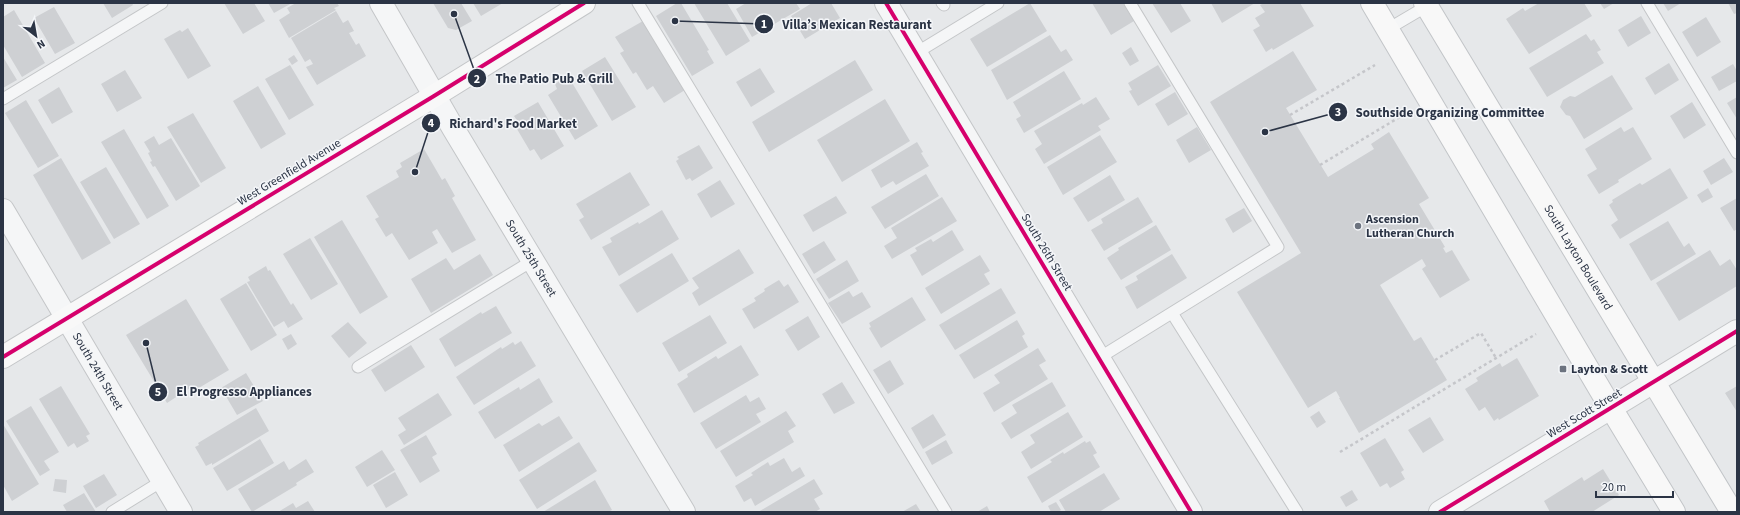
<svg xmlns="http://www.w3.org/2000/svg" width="1740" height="515" viewBox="0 0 1740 515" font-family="'Source Sans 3',sans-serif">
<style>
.building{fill:#ced0d3}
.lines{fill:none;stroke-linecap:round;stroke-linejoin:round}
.lane-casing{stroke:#c4c6c8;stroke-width:13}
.street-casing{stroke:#c4c6c8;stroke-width:24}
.secondary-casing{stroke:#c4c6c8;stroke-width:24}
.primary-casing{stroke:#c2c5c8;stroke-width:24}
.path{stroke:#c5c6ca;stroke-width:2.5;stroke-dasharray:3 3;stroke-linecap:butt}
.lane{stroke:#f5f6f7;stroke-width:11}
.street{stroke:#f5f6f7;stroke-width:22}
.secondary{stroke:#f8f8f8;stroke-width:22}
.primary{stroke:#f8f8f8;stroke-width:22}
.cycleway-casing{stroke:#f4f6f9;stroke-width:6}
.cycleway{stroke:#d6006c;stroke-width:4}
.poi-dot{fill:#6c737f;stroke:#f4f6f9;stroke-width:1.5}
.labels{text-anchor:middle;stroke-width:3;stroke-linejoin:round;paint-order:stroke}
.street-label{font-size:12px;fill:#2b3445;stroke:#f4f6f9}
.poi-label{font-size:12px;font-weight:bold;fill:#2b3445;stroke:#f4f6f9;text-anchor:start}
.leader{fill:none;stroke:#2b3445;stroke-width:1.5}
.callout-dot{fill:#2b3445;stroke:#f4f6f9;stroke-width:1.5}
.mark-label{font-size:12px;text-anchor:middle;font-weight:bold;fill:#fff}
.callout-label{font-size:13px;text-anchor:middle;font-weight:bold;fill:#2b3445;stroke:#f4f6f9;stroke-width:3;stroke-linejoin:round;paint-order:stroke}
</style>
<rect width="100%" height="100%" fill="#e6e8ea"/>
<path class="building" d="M103,3H132L133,5L112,18Z
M224,3H254L265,21L243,34Z
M268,3H292L274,13Z
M296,3H337L339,6L334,8L336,10L289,38L279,20L290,13L287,8Z
M433,3H461L472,21L456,30L448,28Z
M473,3H503L481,16Z
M677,3H681L709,50L707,51L714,63L692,76L656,16Z
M694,3H727L750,41L726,56Z
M746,3H796L800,9L752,37L736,9Z
M812,3H831L840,18L805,39L791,16Z
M1030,3L1047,31L987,67L970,39Z
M1092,3H1123L1134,21L1111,35Z
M1152,3H1180L1191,21L1171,33Z
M1211,3H1255L1222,23Z
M1264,3H1300L1314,26L1273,50L1272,48L1266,52L1253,30L1260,26L1255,18L1265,12L1260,5Z
M1539,3H1584L1592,16L1529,54L1506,19L1523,8L1525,11Z
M1600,3H1614L1604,9Z
M1663,3H1681L1668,11Z
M1728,3H1737V13L1734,14Z
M54,7L75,43L55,54L34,18Z
M14,10L45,63L22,77L3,45V17Z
M336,11L343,23L348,20L354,31L349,33L356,45L359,43L366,56L317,85L306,67L313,64L310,59L305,62L291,38Z
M1641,16L1651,33L1628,47L1618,30Z
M1706,17L1721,42L1697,57L1682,32Z
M643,21L685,90L664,103L653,86L647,90L636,72L633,74L620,53L624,51L615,37Z
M188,28L211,66L188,79L164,39L180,30L182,32Z
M1586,34L1591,41L1594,39L1601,50L1597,52L1604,63L1547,97L1529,68Z
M1050,35L1061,52L1066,49L1073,60L1007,100L991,70Z
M1131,47L1139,61L1130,66L1122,53Z
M1293,51L1317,90L1286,108L1328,177L1374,149L1371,144L1389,132L1429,198L1419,204L1445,247L1443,248L1446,253L1452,250L1470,280L1440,298L1422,269L1426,266L1422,259L1380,285L1414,341L1421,337L1447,380L1359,433L1339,398H1340L1336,391L1308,408L1237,292L1301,253L1210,102Z
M294,55L298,61L292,65L288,59Z
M3,57L17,80L3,88Z
M605,57L636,107L612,121L582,71Z
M855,60L873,90L769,152L752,122Z
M1669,63L1679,80L1655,95L1645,78Z
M1733,64L1737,71V81L1719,91L1711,77Z
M290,65L314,105L289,120L265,79Z
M1158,65L1171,86L1138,106L1129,91L1132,90L1128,83Z
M760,68L775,92L751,107L736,82Z
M125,70L142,98L117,112L101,84Z
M1064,71L1081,99L1024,133L1016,119L1021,116L1013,102Z
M1612,75L1633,109L1584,139L1570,116L1566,115L1560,107L1563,100L1570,96L1575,97Z
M568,76L598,126L575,140L548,95L557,89L555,84Z
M258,86L286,134L261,149L233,101Z
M59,87L73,112L52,124L38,100Z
M1175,92L1188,114L1168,126L1155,104Z
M1096,97L1110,119L1098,126L1101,130L1044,164L1035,149L1042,144L1034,131L1082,103L1083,105Z
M1737,97V119L1727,103Z
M885,99L910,141L842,182L817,140Z
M26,100L59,156L38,168L5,113Z
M538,102L564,146L541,160L534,149L530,151L514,124L518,122L514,116Z
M1692,102L1706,125L1684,139L1670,116Z
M193,113L226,168L201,183L167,127Z
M1197,127L1211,150L1189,163L1176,140Z
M1621,127L1624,132L1633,127L1652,159L1618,180L1619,182L1599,194L1587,175L1597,169L1585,149Z
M124,129L169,206L147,219L101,142Z
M1100,135L1117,162L1063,195L1047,167Z
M154,136L159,145L171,138L200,186L176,201L155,166L153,167L150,162L152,161L148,153L150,152L144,142Z
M917,142L923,152L921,153L929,166L896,185L893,181L881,188L871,170Z
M699,145L713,168L692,181L690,178L686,180L676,161L679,159L677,157Z
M424,149L442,180L445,178L455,196L452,198L476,240L452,253L437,229L432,232L438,243L409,260L392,233L386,237L375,219L379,217L366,196L399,177L396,171L402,167L400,163Z
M61,158L111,243L82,260L33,175Z
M1724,158L1733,172L1711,185L1703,171Z
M106,167L140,224L114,239L80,182Z
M1670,168L1688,198L1620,239L1611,225L1618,220L1609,205L1613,202L1612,200L1640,183L1642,185Z
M630,172L650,205L591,240L579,220L584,217L576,204Z
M926,174L939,196L885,229L871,207Z
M1110,175L1125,200L1088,222L1073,198Z
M720,180L735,204L711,218L697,194Z
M1708,188L1713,197L1702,203L1697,195Z
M836,196L847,213L813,232L803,215Z
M942,197L957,221L892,259L884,246L897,238L891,228Z
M1138,197L1153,222L1104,251L1091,230L1103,223L1101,219Z
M1737,198V229L1734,231L1720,208Z
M1244,208L1252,221L1233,233L1225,219Z
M662,210L679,239L619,276L602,247L612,242L610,238L638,222L639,224Z
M342,220L388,297L360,314L314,237Z
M1668,221L1684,247L1689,243L1696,254L1651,281L1629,244Z
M1156,225L1171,250L1121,280L1107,258L1119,250L1118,248Z
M952,230L964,250L922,276L910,255L917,251L915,248L931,239L933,242Z
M310,238L338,284L311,300L283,254Z
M824,241L836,260L814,274L802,254Z
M739,249L754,273L699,306L692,293L699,288L692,278Z
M1710,250L1720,266L1730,259L1737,270V286L1679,321L1656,283Z
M672,253L689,281L637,313L619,285Z
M480,254L493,275L431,313L411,279L446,258L454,270Z
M1172,254L1187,278L1137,309L1125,287L1138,280L1136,276Z
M980,255L990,271L984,274L990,284L941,314L925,288Z
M847,260L859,281L829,299L816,279Z
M266,266L268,271L270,270L291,305L293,303L303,319L288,328L284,321L274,327L247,282L250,281L248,277Z
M779,280L784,287L788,284L799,302L754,329L742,309L756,301L754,298L765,291L764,289Z
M246,283L277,335L251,351L220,299Z
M1001,288L1016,313L955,350L939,325Z
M849,291L853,297L862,292L871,307L842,324L828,303Z
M912,297L926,320L881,348L869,328L871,327L869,323Z
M186,299L229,370L192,392L190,388L167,403L126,335Z
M496,306L512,333L455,367L439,339L481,312L482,314Z
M710,315L727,343L679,372L662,343Z
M808,316L820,337L798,351L785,330Z
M1017,320L1025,334L1022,336L1028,347L974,379L959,355Z
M348,322L367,343L349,358L331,336Z
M291,334L297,344L288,350L282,339Z
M521,341L536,366L474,405L456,377L501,347L502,349L513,342L515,345Z
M411,345L425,367L385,392L371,370Z
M741,345L759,375L694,413L677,384L688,377L687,374L716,356L718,359Z
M1038,348L1046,361L1039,365L1048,379L994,412L983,393L1000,383L994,375Z
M1517,358L1539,396L1499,420L1498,418L1494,421L1485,407L1479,411L1465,389L1478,381L1476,378L1500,363L1502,367Z
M890,360L904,384L888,394L873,370Z
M246,373L263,401L237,415L221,388Z
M539,378L553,402L495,439L478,412L519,387L520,390Z
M842,382L855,403L834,414L822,394Z
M1052,382L1066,406L1011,439L1001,423L1017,413L1012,405Z
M61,386L90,434L86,436L89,441L77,448L74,443L68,447L39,399Z
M1737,386V412L1725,393Z
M438,393L452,415L404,445L398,435L406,430L398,418Z
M746,395L750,402L759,397L766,409L756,414L761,422L716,449L700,423Z
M31,406L59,452L44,461L50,470L40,476L6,421Z
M256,408L269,431L212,465V463L206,466L195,447L199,445L198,443Z
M786,411L796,426L788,431L794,442L736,477L720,451Z
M1319,411L1326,422L1317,428L1310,417Z
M1068,412L1083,437L1031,469L1021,452L1035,443L1030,435Z
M933,414L946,435L923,449L911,428Z
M559,416L573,438L519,472L503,445L539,423L542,426Z
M1430,417L1444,440L1423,453L1408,430Z
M3,424L39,484L12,501L3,485Z
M426,435L437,454L432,457L440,471L420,483L400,450Z
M1385,438L1404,470L1401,472L1405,479L1390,488L1387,483L1380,487L1360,453Z
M260,439L274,463L227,491L213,468Z
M946,440L953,453L932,465L925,452Z
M1085,441L1086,443L1090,441L1097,453L1093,455L1100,467L1042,503L1027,477L1052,462L1050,460L1063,452L1064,454Z
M579,442L597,471L537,509L519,480Z
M382,450L395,470L367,487L355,467Z
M784,458L792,472L800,467L805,476L755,506L751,498L744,502L735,486L753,475L751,473L768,462L770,466Z
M306,459L314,472L296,483L297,485L252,512L238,489L284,461L289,470Z
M1603,469L1619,495L1592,512H1550L1544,501L1582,477L1584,481Z
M395,472L408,495L386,508L373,485Z
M1104,473L1120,499L1099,512H1066L1059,500Z
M104,474L117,495L96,508L83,486Z
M55,479L67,480L66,493L53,491Z
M814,479L823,494L814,499L820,509L815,512H758Z
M595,480L612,510L608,512H543Z
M1352,490L1358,500L1346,507L1340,497Z
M84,493L96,512H67L63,505Z
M308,501L315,512H278L293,503L296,508Z
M1056,502L1061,510L1058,512H1051L1048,506Z
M916,504L921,512H902Z
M987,506L990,512H977Z"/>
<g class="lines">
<defs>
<path id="lane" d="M638,3L946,512
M942,3L944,5
M1647,3L1737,153
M1388,29L1427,6
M916,53L998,3
M3,99L162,3
M1172,313L1297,512
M1099,358L1278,247L1130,3
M358,367L532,261
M112,512L162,481"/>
<g id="street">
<path id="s1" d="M381,3L453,128L684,512"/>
<path d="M886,3L1191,512"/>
<path id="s2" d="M3,210L181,512"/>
<path d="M1440,512L1737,331"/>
</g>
<path id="secondary" d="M3,357L434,96L584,3"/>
<g id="primary">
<path d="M1372,3L1611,408L1674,512"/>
<path id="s3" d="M1425,3L1732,512"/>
</g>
</defs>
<use href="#lane" class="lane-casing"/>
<use href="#street" class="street-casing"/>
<use href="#secondary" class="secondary-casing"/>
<use href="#primary" class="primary-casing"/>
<path class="path" d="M1290,115L1375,65
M1320,165L1403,115
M1435,360L1481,333L1496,358
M1340,452L1536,334"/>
<use href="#lane" class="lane"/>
<use href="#street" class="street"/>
<use href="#secondary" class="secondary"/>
<use href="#primary" class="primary"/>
<defs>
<path id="cycleway" d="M886,3L1191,512
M3,357L434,96L584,3
M1440,512L1737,331"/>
</defs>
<use href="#cycleway" class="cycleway-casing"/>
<use href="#cycleway" class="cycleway"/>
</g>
<g class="poi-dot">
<circle cx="1358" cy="226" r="4"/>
<rect x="1559" y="365" width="8" height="8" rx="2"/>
</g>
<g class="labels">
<g class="street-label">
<text transform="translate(289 172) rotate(-31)" y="4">West Greenfield Avenue</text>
<text transform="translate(1047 252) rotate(59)" y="4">South 26th Street</text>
<text dy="4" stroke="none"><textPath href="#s3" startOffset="297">South Layton Boulevard</textPath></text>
<text dy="4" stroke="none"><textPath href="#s1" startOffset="296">South 25th Street</textPath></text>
<text dy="4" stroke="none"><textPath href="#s2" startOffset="187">South 24th Street</textPath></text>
<text transform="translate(1584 413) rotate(-31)" y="4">West Scott Street</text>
</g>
<g class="poi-label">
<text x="1366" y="223">Ascension<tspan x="1366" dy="14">Lutheran Church</tspan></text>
<text x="1571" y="373">Layton &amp; Scott</text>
</g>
</g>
<path class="leader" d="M675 21L764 24M454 14L477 78M1265 132L1338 112M415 172L431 123M146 343L158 392"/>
<g class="callout-dot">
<circle cx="675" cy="21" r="4"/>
<circle cx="454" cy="14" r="4"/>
<circle cx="1265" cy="132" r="4"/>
<circle cx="415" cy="172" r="4"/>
<circle cx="146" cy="343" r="4"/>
<circle cx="764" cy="24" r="10"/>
<circle cx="477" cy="78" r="10"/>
<circle cx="1338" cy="112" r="10"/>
<circle cx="431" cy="123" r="10"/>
<circle cx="158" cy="392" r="10"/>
</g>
<g class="mark-label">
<text x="764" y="28">1</text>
<text x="477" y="83">2</text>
<text x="1338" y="116">3</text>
<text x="431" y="127">4</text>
<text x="158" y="396">5</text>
</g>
<g class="callout-label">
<text x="857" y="29">Villa’s Mexican Restaurant</text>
<text x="554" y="83">The Patio Pub &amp; Grill</text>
<text x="1450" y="117">Southside Organizing Committee</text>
<text x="513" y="128">Richard's Food Market</text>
<text x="244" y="396">El Progresso Appliances</text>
</g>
<rect width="1740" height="515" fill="none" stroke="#2b3445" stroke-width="8"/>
<g transform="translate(36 36) rotate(149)" stroke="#f4f6f9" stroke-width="3" paint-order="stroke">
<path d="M0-3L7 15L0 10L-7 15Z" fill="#2b3445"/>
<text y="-6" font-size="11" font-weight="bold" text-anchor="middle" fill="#2b3445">N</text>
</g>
<path d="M1596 491v6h77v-6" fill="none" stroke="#2b3445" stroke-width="2"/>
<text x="1602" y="491" font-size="12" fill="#2b3445" stroke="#f4f6f9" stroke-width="3" paint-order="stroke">20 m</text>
</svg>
